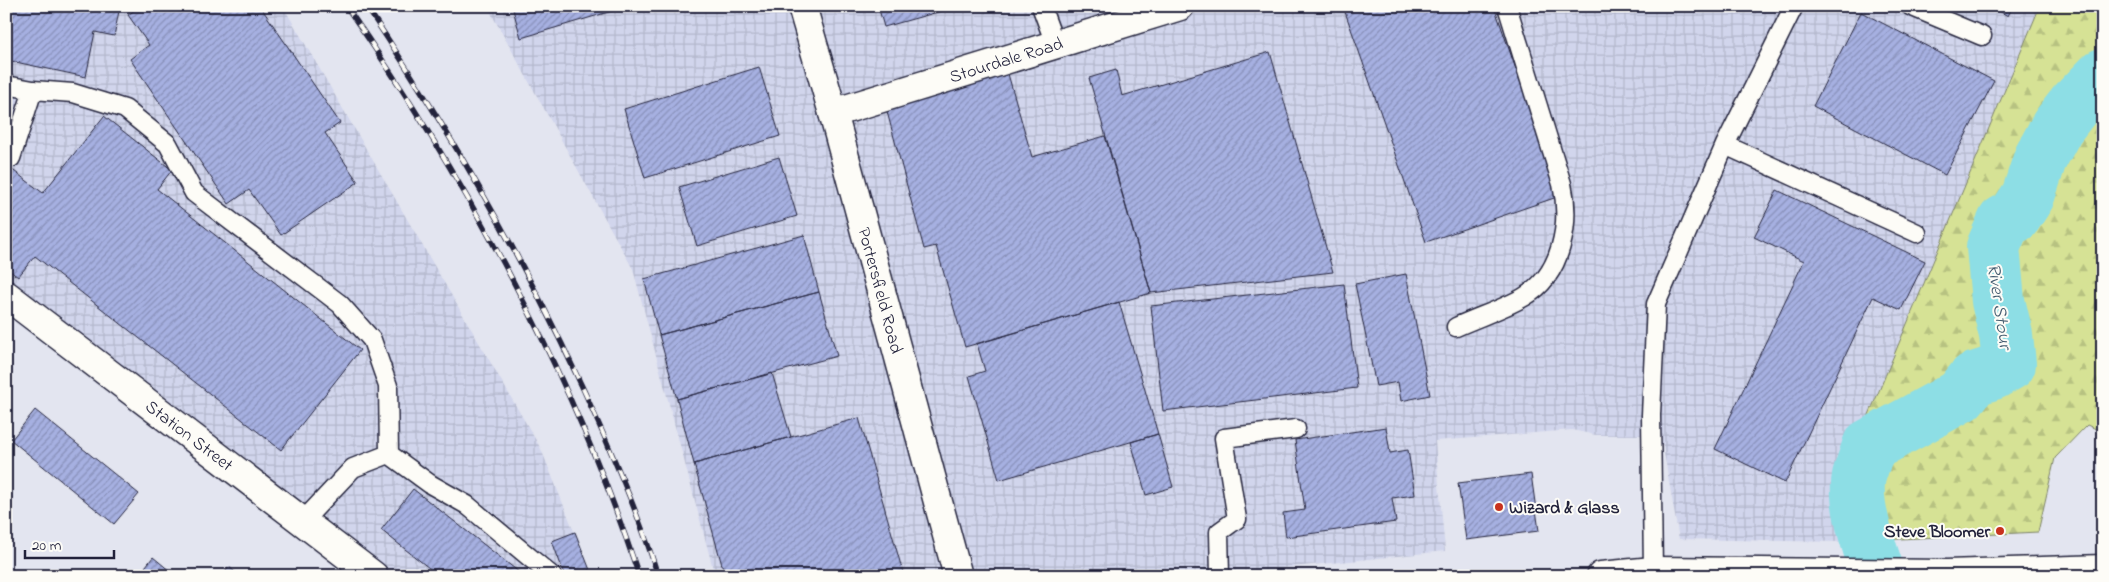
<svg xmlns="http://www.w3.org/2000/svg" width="2109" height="582" viewBox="0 0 2109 582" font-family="'Indie Flower',sans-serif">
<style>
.industrial{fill:url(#industrial-grid)}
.forest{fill:url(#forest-firs);stroke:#7c8268}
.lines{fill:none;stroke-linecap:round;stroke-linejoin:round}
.river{stroke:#8ddee5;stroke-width:54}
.building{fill:url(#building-hatch);stroke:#22223b}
.lane-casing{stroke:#22223b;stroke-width:21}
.street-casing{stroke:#22223b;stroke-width:31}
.secondary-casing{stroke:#22223b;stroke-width:31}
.lane{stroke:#fdfcf7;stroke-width:18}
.street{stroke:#fdfcf7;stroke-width:28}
.secondary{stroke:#fdfcf7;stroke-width:28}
.rail-casing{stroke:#22223b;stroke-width:5.5}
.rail{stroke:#fdfcf7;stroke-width:4;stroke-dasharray:11;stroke-linecap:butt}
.poi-dot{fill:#c8321e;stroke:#fdfcf7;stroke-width:2}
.labels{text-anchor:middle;stroke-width:4;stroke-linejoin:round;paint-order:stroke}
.street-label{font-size:18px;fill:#22223b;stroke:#fdfcf7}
.poi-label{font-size:18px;font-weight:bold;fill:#22223b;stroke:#fdfcf7;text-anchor:start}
.water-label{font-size:19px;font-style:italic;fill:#425a6e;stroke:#fdfcf7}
</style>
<defs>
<pattern id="industrial-grid" width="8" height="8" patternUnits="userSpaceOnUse" patternTransform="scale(1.25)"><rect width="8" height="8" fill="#d1d5ec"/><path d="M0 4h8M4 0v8" fill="none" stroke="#b3b7cb"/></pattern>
<pattern id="forest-firs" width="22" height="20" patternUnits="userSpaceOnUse" patternTransform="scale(1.25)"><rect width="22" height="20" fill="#d6e295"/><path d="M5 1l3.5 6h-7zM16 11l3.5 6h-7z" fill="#b7c281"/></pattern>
<pattern id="building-hatch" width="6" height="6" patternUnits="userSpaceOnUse" patternTransform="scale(1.25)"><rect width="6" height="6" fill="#a6b0e1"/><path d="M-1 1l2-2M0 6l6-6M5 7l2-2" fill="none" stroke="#878fb8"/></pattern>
</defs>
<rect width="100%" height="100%" fill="#e3e5f0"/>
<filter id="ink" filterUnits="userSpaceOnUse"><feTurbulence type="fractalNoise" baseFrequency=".02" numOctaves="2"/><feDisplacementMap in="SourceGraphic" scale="10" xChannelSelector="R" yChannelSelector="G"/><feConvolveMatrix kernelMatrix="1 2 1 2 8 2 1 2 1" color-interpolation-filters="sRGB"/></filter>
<g filter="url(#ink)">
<path class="industrial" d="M6,6H283L541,449L592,576H394L6,277Z
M487,6H2040L1843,477L1841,542L1679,539L1661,435H1596L1572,430L1435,441L1445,551L1208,576H715L633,269Z"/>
<path class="forest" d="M2040,6H2103V432L2087,425L2055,458L2038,532L1841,542L1843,477Z"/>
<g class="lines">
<path class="river" d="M1879,576C1870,549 1853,504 1859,476C1862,466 1866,456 1869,446L1960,396L1974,379L1993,373L2009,364L2006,335L1998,301L1993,247L2004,222L2015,216L2028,196L2040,159L2057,127L2075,104L2103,75"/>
</g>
<path class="building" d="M6,6H120L114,36L95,32L86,77L6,60Z
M140,6H260L340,123L325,133L358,182L281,235L249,190L229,204L130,59L149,45L128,15Z
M512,6H629L521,38Z
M878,6H956V7L884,27Z
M1351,6H1494L1560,196L1426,242L1344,9Z
M1990,6H2013L2008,16Z
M1861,12L1994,81L1945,175L1813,106Z
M1270,52L1333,272L1151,293L1089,78L1116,70L1122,96Z
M759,67L780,136L645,178L624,109Z
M1008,74L1032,157L1105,136L1151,293L965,347L936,246L924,249L886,108Z
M104,116L172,170L157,189L360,350L281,450L35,256L18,277L6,268V165L43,193Z
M779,157L797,216L697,246L679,187Z
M1777,190L1925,261L1901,310L1873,297L1785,483L1715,449L1804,261L1754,237Z
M804,235L819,292L659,335L644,279Z
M1406,274L1430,395L1401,401L1398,382L1376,386L1355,284Z
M1344,284L1357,388L1163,411L1151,306Z
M819,292L837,356L677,399L659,335Z
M1119,302L1158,434L999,480L969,376L985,371L977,344Z
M772,373L791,437L694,464L677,399Z
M35,410L139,494L114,524L11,440Z
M859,418L904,576H725L694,464Z
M1386,427L1390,453L1408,450L1415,495L1392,498L1396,522L1286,537L1283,513L1305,510L1295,440Z
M1158,434L1173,487L1146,495L1131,442Z
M1531,474L1539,531L1466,540L1458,483Z
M413,489L524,576H439L381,530Z
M575,532L590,570L585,576H565L552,541Z
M153,557L176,576H138Z
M229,567L240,576H222Z"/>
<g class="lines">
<defs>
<path id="lane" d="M1041,6L1055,44
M1910,6L1982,36
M6,85L33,90L73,93L125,109L168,144L194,193L340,304L372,340L388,386L389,454
M1725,145L1917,233
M11,158L33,90
M1456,327C1478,317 1503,309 1524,297C1562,275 1571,223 1562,184L1507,6
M303,521L353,468L389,454L430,484L467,505L552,576
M1653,571L1651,415L1656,304L1725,145L1794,6
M1220,576L1219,532L1237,519L1224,438L1296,429"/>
<g id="street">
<path id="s1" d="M802,6L833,113L958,576"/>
<path id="s2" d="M833,113L1180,6"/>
<path id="s3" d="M6,295L374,576"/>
</g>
<path id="secondary" d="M1601,576L1653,571L1947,574L2103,569"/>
</defs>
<use href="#lane" class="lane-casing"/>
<use href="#street" class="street-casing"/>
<use href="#secondary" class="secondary-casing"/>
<use href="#lane" class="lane"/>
<use href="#street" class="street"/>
<use href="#secondary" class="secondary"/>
<defs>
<path id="rail" d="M346,6C466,179 573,375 639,576
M366,6C458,143 540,287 605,438C624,483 644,529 658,576"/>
</defs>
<use href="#rail" class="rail-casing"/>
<use href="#rail" class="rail"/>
</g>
</g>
<g class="poi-dot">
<circle cx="1499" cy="507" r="5"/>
<circle cx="2000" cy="531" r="5"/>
</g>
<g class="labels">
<g class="street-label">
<text dy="6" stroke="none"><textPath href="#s2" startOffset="181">Stourdale Road</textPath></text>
<text dy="6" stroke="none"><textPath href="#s1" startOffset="295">Portersfield Road</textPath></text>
<text dy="6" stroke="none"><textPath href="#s3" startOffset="231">Station Street</textPath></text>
</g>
<g class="poi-label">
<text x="1509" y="513">Wizard &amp; Glass</text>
<text x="1990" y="537" text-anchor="end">Steve Bloomer</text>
</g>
<g class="water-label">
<text transform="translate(2001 306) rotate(82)" y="7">River Stour</text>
</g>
</g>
<rect width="2109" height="582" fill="none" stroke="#fdfcf7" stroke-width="25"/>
<rect x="12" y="12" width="2084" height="557" fill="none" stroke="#22223b" stroke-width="2" filter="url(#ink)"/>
<path d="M25 550v8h89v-8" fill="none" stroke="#22223b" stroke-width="2.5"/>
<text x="32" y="550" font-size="15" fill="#22223b" stroke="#fdfcf7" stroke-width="4" paint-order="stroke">20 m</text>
</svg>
